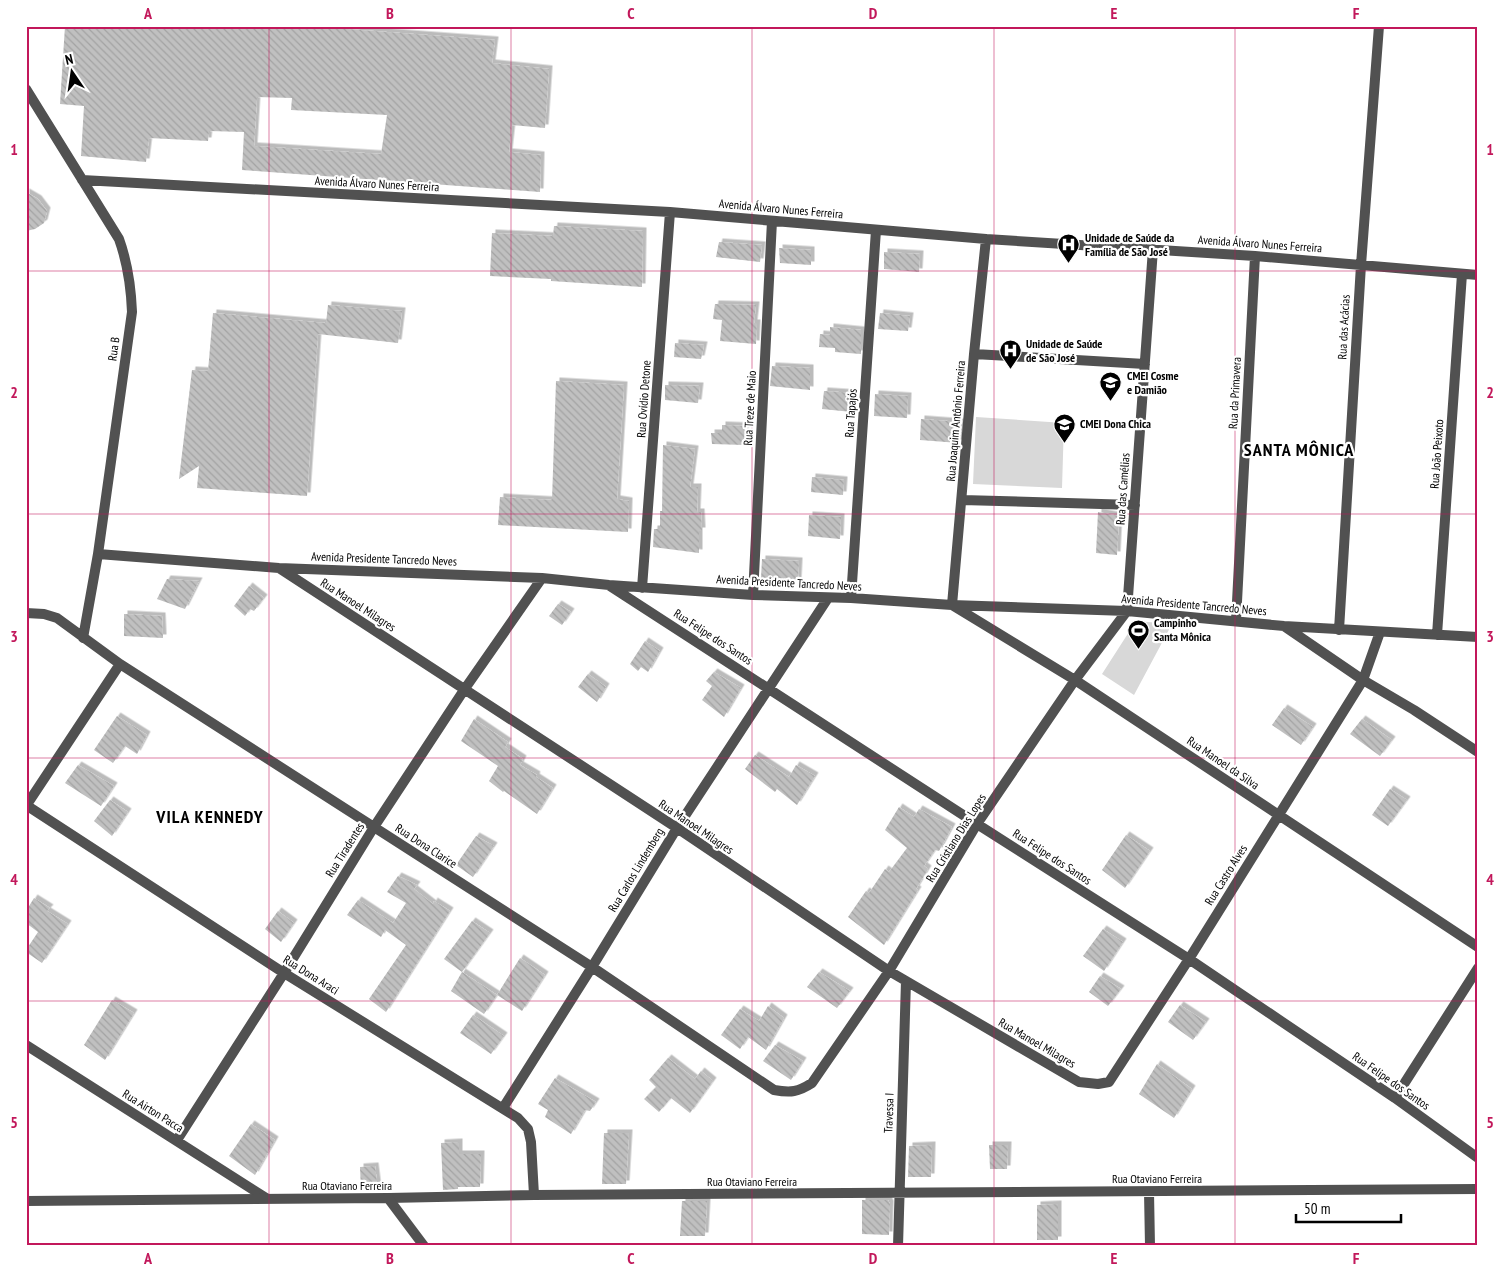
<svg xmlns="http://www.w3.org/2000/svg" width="1504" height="1272" viewBox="0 0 1504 1272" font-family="'PT Sans Narrow',sans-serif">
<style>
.pitch{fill:#d8d8d8}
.building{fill:url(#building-back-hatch);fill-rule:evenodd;filter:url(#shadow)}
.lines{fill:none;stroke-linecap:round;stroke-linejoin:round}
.minor{stroke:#515151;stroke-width:10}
.tertiary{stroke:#515151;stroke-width:10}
.grid{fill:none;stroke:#c2185b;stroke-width:1;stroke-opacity:0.55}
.labels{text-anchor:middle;stroke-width:4.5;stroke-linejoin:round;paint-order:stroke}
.street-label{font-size:12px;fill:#000;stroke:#fff}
.poi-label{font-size:12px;font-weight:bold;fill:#000;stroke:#fff;text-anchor:start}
.district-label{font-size:18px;font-weight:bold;letter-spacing:1px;fill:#000;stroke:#fff}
.neatline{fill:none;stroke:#c2185b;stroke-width:2}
.grid-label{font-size:16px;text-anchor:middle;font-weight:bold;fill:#c2185b}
</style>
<defs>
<pattern id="building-back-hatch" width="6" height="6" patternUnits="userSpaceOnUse" patternTransform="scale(1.25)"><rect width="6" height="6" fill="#c0c0c0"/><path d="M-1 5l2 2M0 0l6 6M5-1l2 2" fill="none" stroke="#a3a3a3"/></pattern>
<filter id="shadow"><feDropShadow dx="3.5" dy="-3.5" stdDeviation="0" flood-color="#0004"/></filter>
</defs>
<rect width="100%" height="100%" fill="#fff"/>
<path class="pitch" d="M976,417L1064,423L1062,488L973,484Z
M1136,621L1172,624L1134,695L1102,674Z"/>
<path class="building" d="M65,26H306L495,40L492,63L549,69L545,128L512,125L509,152L541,155L540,192L242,170L244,132L209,131L208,141L149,138L146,162L81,156L84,106L60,104ZM257,97L292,98L291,110L387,115L381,154L254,146Z
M26,192L38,199L47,211L44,223L35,229L26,231Z
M554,226L643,231L642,287L551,281V279L490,276L492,233L553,236Z
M719,242L762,245L760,262L716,257Z
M779,248L811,250V265L780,263Z
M884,252L920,254L919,272L884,269Z
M715,304L756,305L754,323H757L756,344L720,341L722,320L713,319Z
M328,305L402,311L398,343L318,334L307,496L197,488L199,466L179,479L192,370L208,371L213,313L326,323Z
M880,313L910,316L908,331L878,329Z
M830,327L861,330V354L835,352V348L819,347L820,334L830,335Z
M675,343L704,345L701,359L674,357Z
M772,366L810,368V390L770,386Z
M556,381L624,385L617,499L629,501L628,532L498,525L500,497L552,500Z
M665,385L700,386L698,403L665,400Z
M824,391L854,393L852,412L822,409Z
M875,394L908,396L907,418L874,416Z
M921,419L961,422L959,443L920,440Z
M722,425L746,426L744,445L712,444L711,433H722Z
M663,445L695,449L690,487H698L697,512H701L702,531H699V553L653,547L654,529H660V511H662Z
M812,477L844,480L843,495L811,492Z
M1098,512L1119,516L1117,555L1096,553Z
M809,515L841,517L840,539L808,536Z
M762,559L799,561L798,581L761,578Z
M167,579L199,581L185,609L157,599Z
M249,586L264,598L254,611L250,609L245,616L234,606Z
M558,604L571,612L562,625L549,616Z
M124,614L162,616L163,638L124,636Z
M645,641L660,651L648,672L641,667L638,671L630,664Z
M714,672L741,688L724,717L702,700L712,686L706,681Z
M588,674L606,687L597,702L578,687Z
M1284,708L1313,727L1301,745L1272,725Z
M117,716L147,735L137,754L125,746L113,763L94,750Z
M474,719L508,742L505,747L523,759L520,765L537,775L536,777L553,788L537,814L504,791L503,792L489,781L498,766L461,741Z
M1362,719L1392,740L1380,756L1350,734Z
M755,755L789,777L796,765L815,776L797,805L777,789L775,792L745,769Z
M78,765L114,786L101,806L65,783Z
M1390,789L1407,800L1388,826L1372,815Z
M110,800L128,812L112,836L94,821Z
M899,807L914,817L919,809L952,827L939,851L935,850L924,866L928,869L916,889L918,890L884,945L848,917L866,891L869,893L885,869L889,872L907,848L885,830Z
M1126,835L1150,851L1125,888L1102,870Z
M476,836L494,846L473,877L456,865Z
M398,876L417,885L414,889L433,904L434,901L450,911L386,1012L369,999L406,945L385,930L381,937L347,915L358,900L393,923L406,903L387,892Z
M34,898L50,908L47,911L68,924L42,963L26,952V950L38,932L26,923V911Z
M278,911L294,923L281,942L265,929Z
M472,921L490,933L462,972L444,959Z
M1103,929L1123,942L1104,971L1083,956Z
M520,958L545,975L522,1011L497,995Z
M462,972L497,995L484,1014L451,991Z
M819,972L850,991L837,1008L807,987Z
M1100,976L1121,989L1108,1006L1089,992Z
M112,1000L134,1013L105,1060L84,1045Z
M1180,1005L1206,1022L1193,1040L1168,1022Z
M768,1006L784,1018L766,1050L748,1037L740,1049L721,1035L740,1009L759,1021Z
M473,1015L504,1036L491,1054L460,1033Z
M775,1045L803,1061L791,1080L763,1061Z
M668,1058L695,1079L701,1071L713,1081L690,1113L671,1098L659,1112L644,1099L656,1087L649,1080Z
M1157,1064L1192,1089L1174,1118L1139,1094Z
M555,1078L596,1102L590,1111L585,1110L571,1134L545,1117L548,1110L538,1104Z
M251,1124L275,1140L255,1175L229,1156Z
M604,1133H629L626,1184H602Z
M459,1142V1154H481L480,1187H458V1189L443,1190L441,1143Z
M932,1145L931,1177H908L909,1146Z
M989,1145H1008L1007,1169H990Z
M375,1166L378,1190H361L360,1167Z
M862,1200H888L890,1204L889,1235L862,1234Z
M682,1201H707L705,1236H680Z
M1058,1204V1240H1037V1205Z"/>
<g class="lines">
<path class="minor" d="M26,89L119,239C128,264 131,286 132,312L98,554L83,638
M82,180L670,212L986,239L1255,256L1478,275
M986,239L974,354L952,605L1075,680L1478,947
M974,354L1145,364
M962,500L1135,505
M98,554L279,568L542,578L609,585L753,595L851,598L952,605L1127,611L1284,626L1478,637
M279,568L677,828L889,971L1079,1082L1098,1084L1109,1082L1189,959L1363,680L1380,632
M610,586L977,824L1189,959L1395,1098L1478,1158
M642,588L670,212
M753,595L772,221
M851,598L876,230
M26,613L44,614L57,618L120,664L592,967L774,1090C791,1093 798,1092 812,1083L889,971L977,824L1075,680L1127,611L1153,249
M1236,621L1255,256
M1284,626L1363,680L1414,710L1478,752
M1339,630L1361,265L1379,26
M1437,635L1462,274
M26,805L284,973L518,1118L528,1129L531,1142L534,1195
M26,806L120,664
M26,1045L266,1198
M1395,1098L1478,968
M503,1108L592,967L677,828L828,598
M177,1140L284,973L374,827L464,690L542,578
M1149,1192L1150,1246
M388,1198L534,1195L1478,1189
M898,1246L906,981"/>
<path class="tertiary" d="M26,1201L388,1198L424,1246"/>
</g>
<path class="grid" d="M269,26V1246M511,26V1246M752,26V1246M994,26V1246M1235,26V1246M26,271H1478M26,514H1478M26,758H1478M26,1001H1478"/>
<defs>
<symbol id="hospital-pin" viewBox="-11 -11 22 30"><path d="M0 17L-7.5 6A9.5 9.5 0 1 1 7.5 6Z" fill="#000" stroke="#fff"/><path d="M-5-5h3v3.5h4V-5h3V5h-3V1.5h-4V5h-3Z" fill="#fff"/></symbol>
<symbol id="school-pin" viewBox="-11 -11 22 30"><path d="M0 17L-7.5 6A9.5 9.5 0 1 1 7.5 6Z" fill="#000" stroke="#fff"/><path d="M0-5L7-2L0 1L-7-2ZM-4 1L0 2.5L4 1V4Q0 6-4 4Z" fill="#fff"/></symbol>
<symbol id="stadium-pin" viewBox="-11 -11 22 30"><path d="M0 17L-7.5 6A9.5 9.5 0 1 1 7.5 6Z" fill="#000" stroke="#fff"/><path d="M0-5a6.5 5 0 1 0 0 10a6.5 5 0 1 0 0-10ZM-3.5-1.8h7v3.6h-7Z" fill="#fff"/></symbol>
</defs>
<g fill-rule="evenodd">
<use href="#hospital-pin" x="1056" y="232" width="25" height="34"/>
<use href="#hospital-pin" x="998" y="338" width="25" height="34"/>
<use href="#school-pin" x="1098" y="370" width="25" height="34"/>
<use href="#school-pin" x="1052" y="412" width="25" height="34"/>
<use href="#stadium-pin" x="1126" y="618" width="25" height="34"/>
</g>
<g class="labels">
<g class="street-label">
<text transform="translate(377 184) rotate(3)" y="4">Avenida Álvaro Nunes Ferreira</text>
<text transform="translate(781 209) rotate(5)" y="4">Avenida Álvaro Nunes Ferreira</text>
<text transform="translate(1260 244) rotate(4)" y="4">Avenida Álvaro Nunes Ferreira</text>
<text transform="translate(1344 327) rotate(-87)" y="4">Rua das Acácias</text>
<text transform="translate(114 349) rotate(-82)" y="4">Rua B</text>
<text transform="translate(1235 393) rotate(-87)" y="4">Rua da Primavera</text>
<text transform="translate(644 399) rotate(-86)" y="4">Rua Ovídio Detone</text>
<text transform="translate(750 408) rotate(-87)" y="4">Rua Treze de Maio</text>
<text transform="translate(851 413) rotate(-86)" y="4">Rua Tapajós</text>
<text transform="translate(956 421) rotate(-85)" y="4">Rua Joaquim Antônio Ferreira</text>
<text transform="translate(1437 454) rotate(-86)" y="4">Rua João Peixoto</text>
<text transform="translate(1123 489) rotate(-86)" y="4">Rua das Camélias</text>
<text transform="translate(384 559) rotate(2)" y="4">Avenida Presidente Tancredo Neves</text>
<text transform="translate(789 583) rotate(3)" y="4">Avenida Presidente Tancredo Neves</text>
<text transform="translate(358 605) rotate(33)" y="4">Rua Manoel Milagres</text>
<text transform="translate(1194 605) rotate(5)" y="4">Avenida Presidente Tancredo Neves</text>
<text transform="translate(713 637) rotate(33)" y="4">Rua Felipe dos Santos</text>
<text transform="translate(1223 763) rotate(34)" y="4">Rua Manoel da Silva</text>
<text transform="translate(696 827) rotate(34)" y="4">Rua Manoel Milagres</text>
<text transform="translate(956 838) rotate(-58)" y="4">Rua Cristiano Dias Lopes</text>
<text transform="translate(426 846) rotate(33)" y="4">Rua Dona Clarice</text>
<text transform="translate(345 850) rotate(-58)" y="4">Rua Tiradentes</text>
<text transform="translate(1052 857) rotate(33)" y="4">Rua Felipe dos Santos</text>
<text transform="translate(636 870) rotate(-59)" y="4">Rua Carlos Lindemberg</text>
<text transform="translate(1226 875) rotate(-58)" y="4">Rua Castro Alves</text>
<text transform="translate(311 975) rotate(32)" y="4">Rua Dona Araci</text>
<text transform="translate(1037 1043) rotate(30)" y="4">Rua Manoel Milagres</text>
<text transform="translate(1391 1081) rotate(35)" y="4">Rua Felipe dos Santos</text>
<text transform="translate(153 1111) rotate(32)" y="4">Rua Airton Pacca</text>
<text transform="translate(889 1113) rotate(-88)" y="4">Travessa I</text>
<text x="1157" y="1183">Rua Otaviano Ferreira</text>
<text x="752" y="1186">Rua Otaviano Ferreira</text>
<text x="347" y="1190">Rua Otaviano Ferreira</text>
</g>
<g class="poi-label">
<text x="1085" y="242">Unidade de Saúde da<tspan x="1085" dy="14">Família de São José</tspan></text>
<text x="1026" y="348">Unidade de Saúde<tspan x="1026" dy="14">de São José</tspan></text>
<text x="1127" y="380">CMEI Cosme<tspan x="1127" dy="14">e Damião</tspan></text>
<text x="1080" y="428">CMEI Dona Chica</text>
<text x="1154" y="627">Campinho<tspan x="1154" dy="14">Santa Mônica</tspan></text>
</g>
<g class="district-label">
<text x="1299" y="456">SANTA MÔNICA</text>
<text x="210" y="823">VILA KENNEDY</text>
</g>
</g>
<rect width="1504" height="1272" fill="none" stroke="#ffffff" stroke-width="55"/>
<g transform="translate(72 72) rotate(347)" stroke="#ffffff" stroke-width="4" paint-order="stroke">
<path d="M0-4L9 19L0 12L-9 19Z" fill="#000000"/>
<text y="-8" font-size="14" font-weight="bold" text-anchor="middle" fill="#000000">N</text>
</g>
<path d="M1296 1214v8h105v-8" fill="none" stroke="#000000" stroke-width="2.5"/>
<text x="1304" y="1214" font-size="15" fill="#000000" stroke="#ffffff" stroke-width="4" paint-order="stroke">50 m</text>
<rect x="28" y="28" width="1448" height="1216" class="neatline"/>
<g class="grid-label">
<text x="148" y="19">A</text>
<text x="390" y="19">B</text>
<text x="631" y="19">C</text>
<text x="873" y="19">D</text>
<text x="1114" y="19">E</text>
<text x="1356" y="19">F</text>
<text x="14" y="155">1</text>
<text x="1490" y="155">1</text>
<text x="14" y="398">2</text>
<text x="1490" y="398">2</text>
<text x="14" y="642">3</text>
<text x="1490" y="642">3</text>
<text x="14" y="885">4</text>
<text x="1490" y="885">4</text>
<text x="14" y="1128">5</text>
<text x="1490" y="1128">5</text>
<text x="148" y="1264">A</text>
<text x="390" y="1264">B</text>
<text x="631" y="1264">C</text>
<text x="873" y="1264">D</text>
<text x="1114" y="1264">E</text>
<text x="1356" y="1264">F</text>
</g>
</svg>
